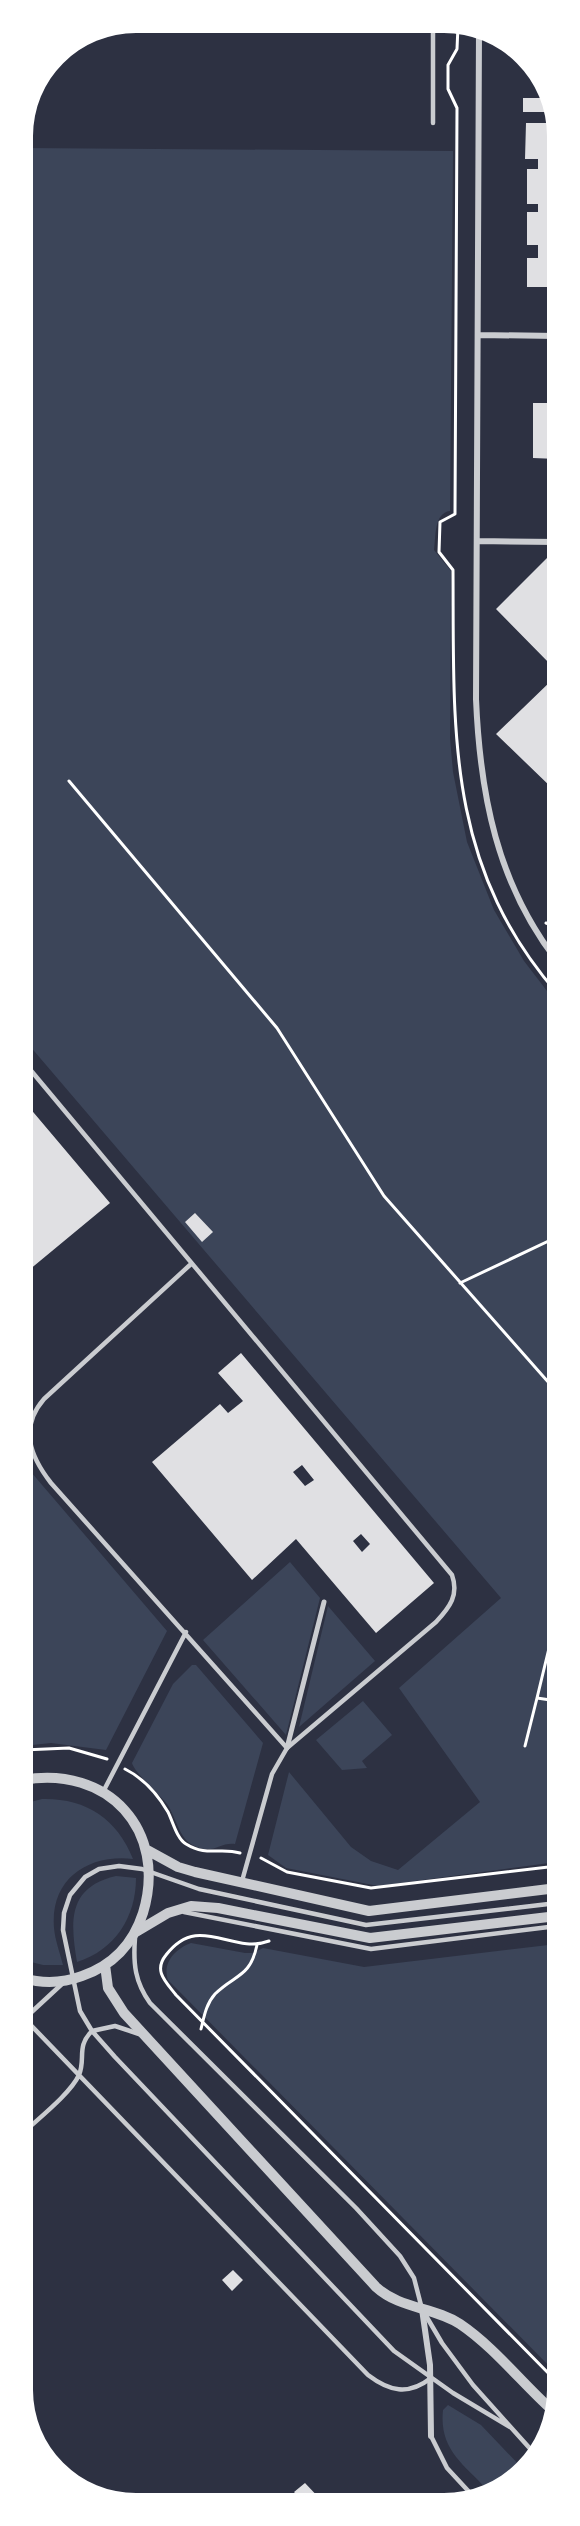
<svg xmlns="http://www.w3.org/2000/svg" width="580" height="2526" viewBox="0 0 580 2526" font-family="Inter,sans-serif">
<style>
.green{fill:#3c4559}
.building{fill:#e0e0e3;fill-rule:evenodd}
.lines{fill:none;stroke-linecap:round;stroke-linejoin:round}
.path{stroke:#fff;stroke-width:3}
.service{stroke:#caccd0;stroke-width:4.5}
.pedestrian{stroke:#caccd0;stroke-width:5}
.minor{stroke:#caccd0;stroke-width:6}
.tertiary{stroke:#caccd0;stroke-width:10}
</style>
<rect width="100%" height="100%" fill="#2d3142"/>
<path class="green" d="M23,148L453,151L450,511C434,513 436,536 434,550L451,571L450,738L453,772L467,842L494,910L524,961L557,1004V1862L378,1886L286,1868L268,1855L289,1772L351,1847L371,1861L398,1870L480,1802L399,1688L501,1598L23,1038Z
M23,1454L25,1465L167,1631L106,1750L51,1743L23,1746Z
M290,1562L320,1598L286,1735L203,1640Z
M328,1606L375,1661L299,1727Z
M192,1665H196L263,1743L235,1844C218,1842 213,1857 191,1844C179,1837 175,1815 167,1804C159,1794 134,1772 132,1763L173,1684Z
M363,1701L392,1735L362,1761L367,1768L342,1770L316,1740Z
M42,1799C85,1798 117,1818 133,1859C88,1854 50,1879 54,1928C55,1940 60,1953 63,1965H43L23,1960V1804Z
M116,1876L136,1878C136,1917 115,1950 77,1962C70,1921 68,1887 116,1876Z
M191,1943L245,1953H253L263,1948L364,1967L557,1944V2374L168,1980C162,1963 175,1949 191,1943Z
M448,2405L481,2425L523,2469L486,2488C462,2463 439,2448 443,2410Z"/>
<path class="building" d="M523,98H546L553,112H523Z
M526,123H557V157H551V168H557V203H553V212H557V246H553V259H557V287H527V258H538V245H527V212H538V204H527V169H538V159H525Z
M533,403H557V459L533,458Z
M551,554L557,559V659L551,665L496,609Z
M553,679L557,683V785L553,789L496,734Z
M548,841H557V886H547Z
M23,1100L110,1203L23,1275Z
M195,1213L213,1232L202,1242L185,1222Z
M241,1353L434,1583L376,1633L296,1539L252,1580L152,1462L220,1404L228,1413L243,1401L218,1373ZM302,1465L314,1480L305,1486L293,1472ZM361,1534L370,1544L362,1552L353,1541Z
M233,2270L243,2280L232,2291L222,2280Z
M305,2483L323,2502H303L294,2492Z"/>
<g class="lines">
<path class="path" d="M458,26L457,49L448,65V89L457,108L455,514L440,522L439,552L453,570C454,729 445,864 557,993
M69,781L277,1028L384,1196L557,1392
M546,923L557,927
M460,1283L557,1237
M557,1615L537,1698L557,1701
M525,1746L537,1698
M23,1750L69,1748L107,1759
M125,1769C143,1778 158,1795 168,1812C173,1822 177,1839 186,1844C207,1857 220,1847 240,1853
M261,1858L287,1872L371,1888L557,1866
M269,1941C231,1955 199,1912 166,1955C153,1971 166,1982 176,1995L557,2382
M201,2029C204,2017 206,2004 215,1994C235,1974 250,1978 257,1945"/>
<path class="service" d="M433,123V26
M23,1061L452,1575C459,1595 450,1607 436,1622L287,1748L51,1483C30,1456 19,1428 44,1399L191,1264
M103,1792L186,1632
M242,1881L272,1774L287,1748
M184,1912L371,1949L557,1926
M135,1938C133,1964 135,1982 150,2003L356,2208L400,2256L414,2278L422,2309L442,2343L473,2385L534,2453
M23,2017L368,2375C389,2391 408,2396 431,2378
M23,2020L63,1983
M23,2133C39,2118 70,2094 79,2075C86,2058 76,2047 92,2031L115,2026L139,2034
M510,2427L453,2393L394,2351L115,2057L92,2031L80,2011L63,1930L64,1913L70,1895L85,1877L99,1869L119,1866L142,1869L199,1889L366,1925L557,1903
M431,2436L447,2468L472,2495"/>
<path class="pedestrian" d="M287,1748L324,1602"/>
<path class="minor" d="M479,30L476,699C480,794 497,884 557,961
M479,335L557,336
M478,541L557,542
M422,2309L430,2365L431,2436"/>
<path class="tertiary" d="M23,1780C108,1765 168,1830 143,1913C133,1944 114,1965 82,1976C63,1983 43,1984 23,1978
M147,1850L178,1867L195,1872L369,1911L557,1888
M136,1932L168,1913L191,1906L218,1908L370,1938L557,1916
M105,1965L108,1988L124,2013L376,2287C400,2309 434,2307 460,2324C494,2347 522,2383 552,2410"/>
</g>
<path d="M0 0H580V2526H0ZM136 33H444A103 103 0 0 1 547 136V2390A103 103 0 0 1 444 2493H136A103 103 0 0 1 33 2390V136A103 103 0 0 1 136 33Z" fill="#fff" fill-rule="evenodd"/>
</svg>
